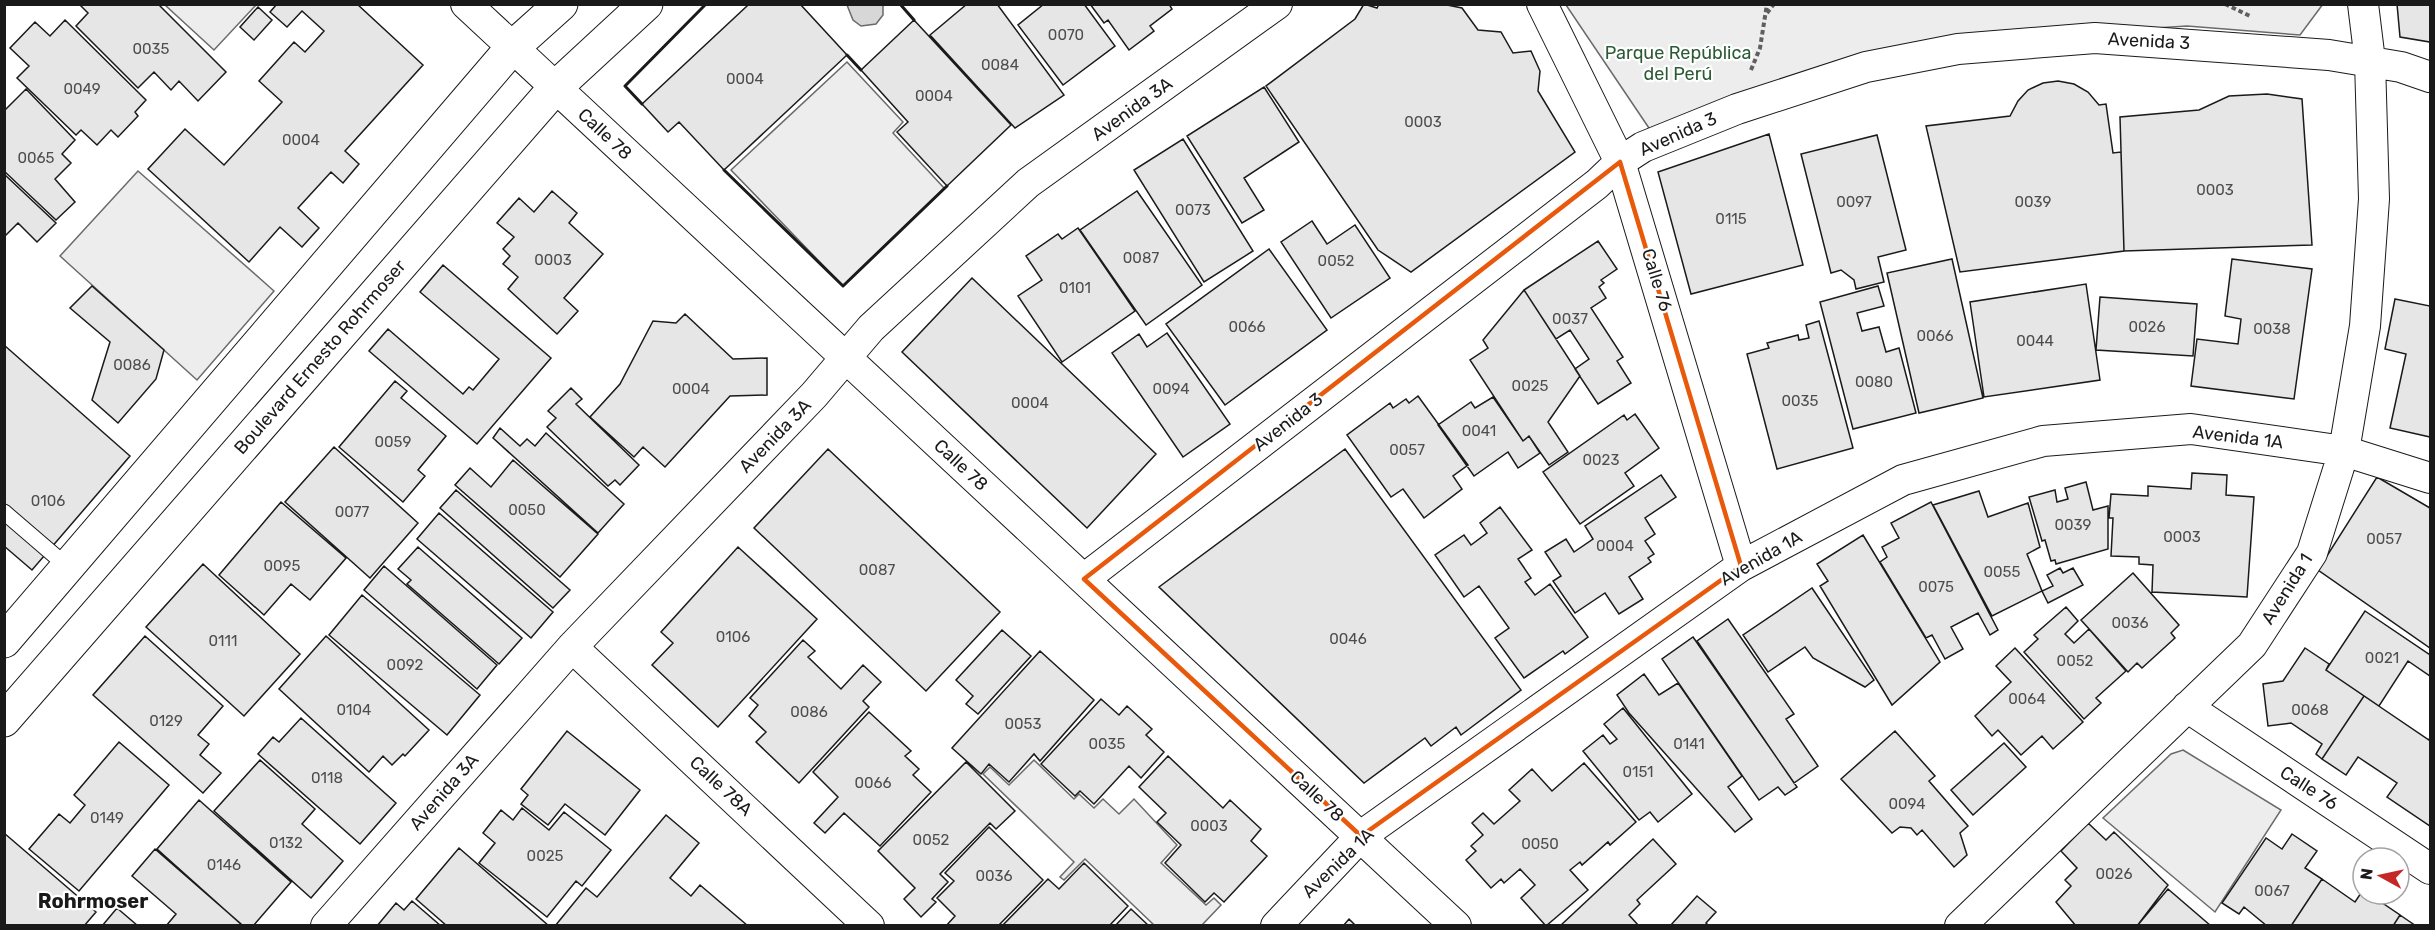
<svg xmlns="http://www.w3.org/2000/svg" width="2435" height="930" viewBox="0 0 2435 930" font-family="Rubik,sans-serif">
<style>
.green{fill:#ededed;stroke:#6a6a6a;stroke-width:1.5}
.water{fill:#d7d7d7;stroke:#6a6a6a;stroke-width:1.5}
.building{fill:#e6e6e6;stroke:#1a1a1a;stroke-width:1.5}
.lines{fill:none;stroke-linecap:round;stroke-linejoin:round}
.lane-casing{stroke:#1a1a1a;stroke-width:17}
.street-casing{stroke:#1a1a1a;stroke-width:32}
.secondary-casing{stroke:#1a1a1a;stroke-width:35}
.path{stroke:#5f5f5f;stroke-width:4;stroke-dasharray:4.5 3;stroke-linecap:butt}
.lane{stroke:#fff;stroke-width:15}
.street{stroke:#fff;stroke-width:30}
.secondary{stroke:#fff;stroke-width:33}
.wall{stroke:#1a1a1a;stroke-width:3}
.marked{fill:none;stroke:#e8590c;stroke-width:4.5;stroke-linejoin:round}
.labels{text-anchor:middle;stroke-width:4.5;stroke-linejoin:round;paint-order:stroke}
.number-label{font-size:15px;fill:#4d4d4d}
.street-label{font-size:18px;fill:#1a1a1a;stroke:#fff}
.park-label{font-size:18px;fill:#2b5a34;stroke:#fff}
.neighbourhood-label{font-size:20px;font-weight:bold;fill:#1a1a1a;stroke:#fff}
</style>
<rect width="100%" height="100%" fill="#fff"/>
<path class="green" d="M2323,4L2300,35L2187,26L1952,41L1653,134L1566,5Z
M165,5H256L214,50Z
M847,62L903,122L893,133L944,188L843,286L731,170Z
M138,171L274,291L197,380L60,256Z
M2183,750L2281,810L2215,912L2103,818L2171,754Z
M1034,760L1074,799L1079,794L1094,808L1103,799L1119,814L1134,799L1177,845L1161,863L1206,905L1214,898L1221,905L1202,925H1154L1085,859L1064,880L1060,877L1074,862L983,774L990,767L1009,785Z"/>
<path class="water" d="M847,5H883V15L876,24L861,26L853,20Z"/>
<path class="building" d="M79,4H158L226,72L198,101L179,81L171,90L154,72L138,88L76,26L88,13Z
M277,4H357L423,65L345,151L359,164L343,183L331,172L298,208L319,228L302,247L280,227L249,262L148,169L185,129L224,165L282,102L259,81L294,42L305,52L324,31L302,11L287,27L270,12Z
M745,4H800L847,55L724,170L679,122L668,132L642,104L747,6Z
M967,4H997L1064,95L1015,128L930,35Z
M1044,4H1084L1115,46L1063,85L1018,25Z
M1090,4H1169L1172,9L1150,26L1154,31L1129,50L1108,20L1104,23Z
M1364,4L1377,8L1379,4H1442L1462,8L1478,30L1501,32L1513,53L1531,51L1540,71L1538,91L1575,152L1411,272L1378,250L1266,86L1355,19Z
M2397,4H2430V42L2400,37Z
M258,7L272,20L254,40L240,27Z
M65,20L146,100L135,112L138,116L118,137L111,130L97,145L81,130L76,135L17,78L29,66L10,48L35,22L50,36Z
M914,20L1011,125L947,186L897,132L908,122L861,70Z
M2058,81L2074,84L2088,92L2099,105L2106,104L2113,153L2121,152L2124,251L1960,272L1926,126L2010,116L2018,101L2028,90L2043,83Z
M1264,87L1299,142L1244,178L1264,210L1242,223L1187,136Z
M26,89L75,140L62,154L71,163L55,179L75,202L56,220L4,171V111Z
M2267,94L2302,99L2312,245L2124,251L2120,117L2199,110L2229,96Z
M1769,134L1803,265L1691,294L1658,172Z
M1877,135L1906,250L1878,257L1884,282L1856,289L1854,280L1841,270L1831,273L1801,154Z
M1183,139L1253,251L1204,282L1134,170Z
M4,174L56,223L37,242L18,223L4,237Z
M552,191L577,213L569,223L603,254L564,298L578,311L557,334L508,289L518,277L503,264L510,256L503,249L514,237L497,223L519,198L534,212Z
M1137,191L1202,285L1146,325L1080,230Z
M1312,221L1327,244L1355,225L1390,278L1331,318L1281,242Z
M1078,228L1135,311L1062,362L1018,296L1042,280L1026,256L1058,234L1062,239Z
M1598,241L1617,269L1601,280L1604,283L1599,287L1606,298L1591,308L1623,357L1617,361L1631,383L1598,404L1575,369L1589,359L1570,330L1556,339L1524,290Z
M1269,249L1327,330L1225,405L1166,324Z
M1952,259L1983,398L1919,413L1887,273Z
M2232,259L2312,269L2294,399L2191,386L2197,339L2238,344L2241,319L2225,316Z
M443,265L551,358L477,444L369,351L388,329L463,394L469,387L473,390L499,359L420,292Z
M972,278L1156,454L1087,528L902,352Z
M2086,284L2100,380L1984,397L1970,302Z
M92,286L164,350L156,379L118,423L92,400L110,342L70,308Z
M1878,286L1884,306L1857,313L1862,331L1879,327L1886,352L1899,348L1916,413L1853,429L1820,302Z
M1524,290L1580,376L1548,422L1568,452L1549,465L1529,436L1523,441L1470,360L1488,348L1483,340Z
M2100,297L2197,304L2193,356L2096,350Z
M2395,299L2430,306V437L2390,428L2406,354L2385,349Z
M685,314L733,359L767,358V395L730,396L665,467L643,447L634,457L590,417L620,384L653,321L676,323Z
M1819,321L1853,448L1777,469L1747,354L1769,348L1767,343L1798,335L1799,340L1809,338L1806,325Z
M1167,333L1230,424L1183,457L1112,353L1139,334L1147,347Z
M4,345L130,456L32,570L4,546Z
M395,381L407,391L401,398L446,436L418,470L425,476L403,502L339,447Z
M571,388L582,399L576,404L639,465L620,485L615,480L608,486L547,427L556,418L548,411Z
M571,388L582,399L576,404L639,465L620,485L615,480L608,486L547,427L556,418L548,411Z
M1418,396L1468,465L1453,476L1462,489L1424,518L1403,489L1391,497L1347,435L1390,403L1393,408L1406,399L1409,403Z
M1493,397L1523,441L1529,436L1540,453L1518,468L1508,452L1474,476L1438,425L1471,402L1475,408Z
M1635,414L1659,448L1625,473L1634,486L1580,524L1543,472L1624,415L1627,420Z
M500,428L520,446L527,439L535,446L546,433L624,504L598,533L493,438Z
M500,428L520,446L527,439L535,446L546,433L624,504L598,533L493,438Z
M334,447L418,523L370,578L285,502Z
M828,449L1000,612L926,691L754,528Z
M1345,449L1521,690L1461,735L1456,727L1431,746L1425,738L1364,783L1159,587Z
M513,460L598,534L560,577L455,485L470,468L491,487Z
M2192,473L2227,475L2226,495L2254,497L2247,597L2152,592L2153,565L2139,564V557L2111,556L2113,518H2109L2111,494L2148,496V486L2191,489Z
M1661,475L1676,497L1645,518L1655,534L1645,541L1654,554L1648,558L1651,562L1629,577L1643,599L1619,614L1605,593L1575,613L1553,581L1561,576L1545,552L1566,539L1574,552L1593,539L1585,526Z
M2377,477L2430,508V648L2318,570Z
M2086,482L2093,510L2108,506V549L2056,564L2055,560L2051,561L2045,540L2042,541L2029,497L2055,490L2057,502L2068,499L2065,488Z
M456,490L570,590L553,608L440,508Z
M1979,491L1988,517L2028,503L2040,547L2027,554L2042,591L1992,616L1933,505Z
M281,502L346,558L310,600L291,584L264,615L219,575Z
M1931,502L1998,630L1990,635L1978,613L1951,627L1963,649L1945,659L1932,635L1926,638L1880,562L1887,557L1882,547L1899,538L1891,523Z
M1500,507L1532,550L1518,559L1531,578L1525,582L1535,595L1550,584L1588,637L1565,654L1563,651L1524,678L1495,638L1509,628L1479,586L1464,597L1435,555L1464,535L1471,545L1487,533L1480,523Z
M439,513L553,612L531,638L417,539Z
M1863,535L1940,662L1892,705L1820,586L1828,581L1817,564Z
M418,547L522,638L499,664L407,584L411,580L398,569Z
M738,547L817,619L718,727L652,665L673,643L661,632Z
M203,564L300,654L244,716L146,627Z
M384,566L497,665L477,689L364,590Z
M2060,568L2063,573L2073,568L2083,585L2048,603L2042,591L2053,586L2047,575Z
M2133,573L2179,625L2171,633L2175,638L2142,668L2137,663L2128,672L2081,620Z
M1812,588L1874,680L1865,687L1813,658L1805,647L1768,672L1743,635Z
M362,595L480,695L447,735L329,635Z
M2066,607L2078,621L2065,634L2074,643L2089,629L2126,671L2096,698L2101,703L2084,719L2024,652L2038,639L2034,635Z
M2365,611L2430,655V676L2408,661L2379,706L2326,670Z
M1728,619L1794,714L1786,719L1818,766L1794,783L1697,641Z
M1002,630L1031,656L978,714L966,704L973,696L956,680Z
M145,636L223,706L198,735L209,744L200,755L221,773L203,793L93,695Z
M326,636L429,730L405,756L403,754L392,765L383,756L369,772L279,689Z
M1693,637L1797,787L1785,795L1778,787L1759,800L1662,659Z
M803,640L815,651L808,657L841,689L863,665L881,682L863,701L869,707L799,783L756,742L766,732L749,716L758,705L750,698Z
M2015,648L2083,722L2053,749L2042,736L2021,755L1998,730L1992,736L1975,716L2011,682L1996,666Z
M2305,648L2329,664L2326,670L2364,696L2322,759L2316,754L2322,744L2291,723L2268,726L2263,684L2283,681Z
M1040,651L1094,700L1040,761L1034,754L1009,782L989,764L981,774L952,748Z
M1644,674L1659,695L1678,683L1742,776L1728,787L1752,819L1735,832L1629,713L1617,695Z
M2364,696L2429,740L2430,737V826L2387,797L2397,783L2358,757L2346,775L2322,759Z
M1101,699L1119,715L1127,706L1152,729L1146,735L1164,752L1141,778L1129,766L1094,804L1080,791L1075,796L1041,764Z
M1623,708L1692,794L1658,822L1650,812L1639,820L1583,751L1603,735L1610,744L1617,739L1604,724Z
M869,712L911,751L905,756L919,769L913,775L931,792L880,846L844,813L825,833L814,823L838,797L813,772Z
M301,718L396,803L360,844L258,754L273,737L279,742Z
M567,731L640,790L605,835L565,804L548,825L521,804L528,795L521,789Z
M1895,731L1935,776L1929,781L1968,826L1960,833L1967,855L1954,867L1922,830L1917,835L1911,828L1900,827L1892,833L1841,779Z
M119,742L169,785L79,891L29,849L59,814L70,823L85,805L74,795Z
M2004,743L2026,767L1973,815L1951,790Z
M1168,756L1223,808L1230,800L1261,829L1251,841L1267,856L1224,902L1214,893L1205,902L1165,863L1181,845L1157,822L1166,813L1139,787Z
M260,760L315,809L302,824L343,861L311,898L214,811Z
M966,762L1015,811L996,829L990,823L940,874L948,882L932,899L936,902L921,917L904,899L915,888L878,851Z
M1584,763L1636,822L1610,845L1608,842L1582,865L1580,862L1570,870L1588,890L1546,926L1521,898L1535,885L1520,869L1504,883L1501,879L1491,888L1466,860L1476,851L1471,846L1483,835L1472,823L1483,813L1494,824L1520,801L1509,790L1532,769L1552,791Z
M199,800L291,882L253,926H243L157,849Z
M522,808L549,830L564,812L611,850L582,886L576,881L547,917L479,863L495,843L483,833L501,810L513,820Z
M666,815L699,843L670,878L691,896L700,885L748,926H555L586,888L597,897Z
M2088,823L2106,840L2114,832L2168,885L2137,926H2076L2056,902L2071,886L2065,880L2077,868L2061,851Z
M989,827L1043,880L998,926H946L955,916L937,898L954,881L945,873Z
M4,833L96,912L84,926H4Z
M2292,834L2317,851L2305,868L2322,879L2291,926H2267L2244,907L2239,914L2222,903L2266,838L2282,849Z
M1653,839L1676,864L1637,900L1640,904L1629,915L1639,926H1560Z
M459,848L549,926H447L416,899Z
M155,849L241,924L240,926H166L176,914L132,876Z
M1084,863L1128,906L1109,926H1002L1048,879L1059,889Z
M2322,879L2355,902L2363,890V894H2369L2400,915L2393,926H2291Z
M2168,889L2211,926H2137Z
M1697,896L1716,912L1706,923L1709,926H1670Z
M412,901L441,926H377L396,903L404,910Z
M117,908L138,926H102Z
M1131,909L1149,926H1115Z
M2400,915L2416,926H2393Z
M1349,919L1356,926H1343Z"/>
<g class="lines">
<defs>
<path id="lane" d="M4,512L68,567"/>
<path id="street" d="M466,4L1456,926
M1542,4L1620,162L1741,566
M1084,579L1597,184L1620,162L1643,147L1737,109L1866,67L1958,49L2095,38L2329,55L2401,67L2430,77
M572,647L869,926
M2187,707L2430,869
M326,926L572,647L814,395L871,328L1028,183L1277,4
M1276,926L1361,836L1741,566L1903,480L2043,441L2191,429L2344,451L2430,478
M1960,926L2252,645L2312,553L2344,451L2365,326L2374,199L2370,61L2363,4"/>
<path id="secondary" d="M4,641L512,48L561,4
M4,720L555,88L646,4"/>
</defs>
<use href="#lane" class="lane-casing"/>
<use href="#street" class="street-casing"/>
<use href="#secondary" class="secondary-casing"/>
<path class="path" d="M2225,4L2250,16
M1767,13L1774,4
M1751,70L1760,48L1767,4"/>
<use href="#lane" class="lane"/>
<use href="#street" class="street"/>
<use href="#secondary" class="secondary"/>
<path class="wall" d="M900,4L914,20
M847,55L861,70
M642,104L625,86L706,4
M724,170L843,286L947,186"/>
</g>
<path class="marked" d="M1620,162L1741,566L1361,836L1084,579Z"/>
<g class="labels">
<g class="number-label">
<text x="1066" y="40">0070</text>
<text x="151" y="54">0035</text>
<text x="1000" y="70">0084</text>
<text x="745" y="84">0004</text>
<text x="82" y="94">0049</text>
<text x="934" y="101">0004</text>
<text x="1423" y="127">0003</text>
<text x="301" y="145">0004</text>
<text x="36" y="163">0065</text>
<text x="2215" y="195">0003</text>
<text x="1854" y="207">0097</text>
<text x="2033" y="207">0039</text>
<text x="1193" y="215">0073</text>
<text x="1731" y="224">0115</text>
<text x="1141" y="263">0087</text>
<text x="553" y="265">0003</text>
<text x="1336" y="266">0052</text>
<text x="1075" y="293">0101</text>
<text x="1570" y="324">0037</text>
<text x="1247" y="332">0066</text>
<text x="2147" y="332">0026</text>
<text x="2272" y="334">0038</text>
<text x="1935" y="341">0066</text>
<text x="2035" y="346">0044</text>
<text x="132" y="370">0086</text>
<text x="1874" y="387">0080</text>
<text x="1530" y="391">0025</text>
<text x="691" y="394">0004</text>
<text x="1171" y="394">0094</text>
<text x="1800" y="406">0035</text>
<text x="1030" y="408">0004</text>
<text x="1479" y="436">0041</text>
<text x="393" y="447">0059</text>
<text x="1407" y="455">0057</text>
<text x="1601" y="465">0023</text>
<text x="48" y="506">0106</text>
<text x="527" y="515">0050</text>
<text x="352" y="517">0077</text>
<text x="2073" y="530">0039</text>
<text x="2182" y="542">0003</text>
<text x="2384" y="544">0057</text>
<text x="1615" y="551">0004</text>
<text x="282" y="571">0095</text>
<text x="877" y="575">0087</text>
<text x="2002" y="577">0055</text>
<text x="1936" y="592">0075</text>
<text x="2130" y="628">0036</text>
<text x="733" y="642">0106</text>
<text x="1348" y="644">0046</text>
<text x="223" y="646">0111</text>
<text x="2382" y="663">0021</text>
<text x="2075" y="666">0052</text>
<text x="405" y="670">0092</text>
<text x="2027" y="704">0064</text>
<text x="354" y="715">0104</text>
<text x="2310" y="715">0068</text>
<text x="809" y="717">0086</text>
<text x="166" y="726">0129</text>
<text x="1023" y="729">0053</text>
<text x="1107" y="749">0035</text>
<text x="1689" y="749">0141</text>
<text x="1638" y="777">0151</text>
<text x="327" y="783">0118</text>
<text x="873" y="788">0066</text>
<text x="1907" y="809">0094</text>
<text x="107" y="823">0149</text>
<text x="1209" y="831">0003</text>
<text x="931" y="845">0052</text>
<text x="286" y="848">0132</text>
<text x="1540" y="849">0050</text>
<text x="545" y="861">0025</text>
<text x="224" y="870">0146</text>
<text x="2114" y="879">0026</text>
<text x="994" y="881">0036</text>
<text x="2272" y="896">0067</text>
</g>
<g class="street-label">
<text transform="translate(2149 41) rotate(3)" y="6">Avenida 3</text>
<text transform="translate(1132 109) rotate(-36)" y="6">Avenida 3A</text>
<text transform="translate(605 134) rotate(43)" y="6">Calle 78</text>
<text transform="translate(1678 134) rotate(-24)" y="6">Avenida 3</text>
<text transform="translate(1657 280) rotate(73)" y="6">Calle 76</text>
<text transform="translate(320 357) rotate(-49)" y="6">Boulevard Ernesto Rohrmoser</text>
<text transform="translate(1288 422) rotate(-38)" y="6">Avenida 3</text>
<text transform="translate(775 436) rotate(-46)" y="6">Avenida 3A</text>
<text transform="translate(2238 437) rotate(7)" y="6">Avenida 1A</text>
<text transform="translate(961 465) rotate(43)" y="6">Calle 78</text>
<text transform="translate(1761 558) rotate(-30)" y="6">Avenida 1A</text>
<text transform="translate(2287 589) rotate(-58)" y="6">Avenida 1</text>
<text transform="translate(721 786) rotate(43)" y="6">Calle 78A</text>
<text transform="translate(2309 788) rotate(33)" y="6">Calle 76</text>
<text transform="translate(444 792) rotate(-49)" y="6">Avenida 3A</text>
<text transform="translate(1317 796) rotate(43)" y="6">Calle 78</text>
<text transform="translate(1338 863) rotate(-44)" y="6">Avenida 1A</text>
</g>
<g class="park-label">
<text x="1678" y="59">Parque República<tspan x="1678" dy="21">del Perú</tspan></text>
</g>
<g class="neighbourhood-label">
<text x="93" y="908">Rohrmoser</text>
</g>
</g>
<rect width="2435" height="930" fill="none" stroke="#1a1a1a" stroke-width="12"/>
<g transform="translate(2381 876) rotate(278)"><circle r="28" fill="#ffffff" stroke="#a3a3a3" stroke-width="1.5"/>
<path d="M0-4.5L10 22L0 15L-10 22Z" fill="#c62828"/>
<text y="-9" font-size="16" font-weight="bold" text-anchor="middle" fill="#1a1a1a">N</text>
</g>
</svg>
